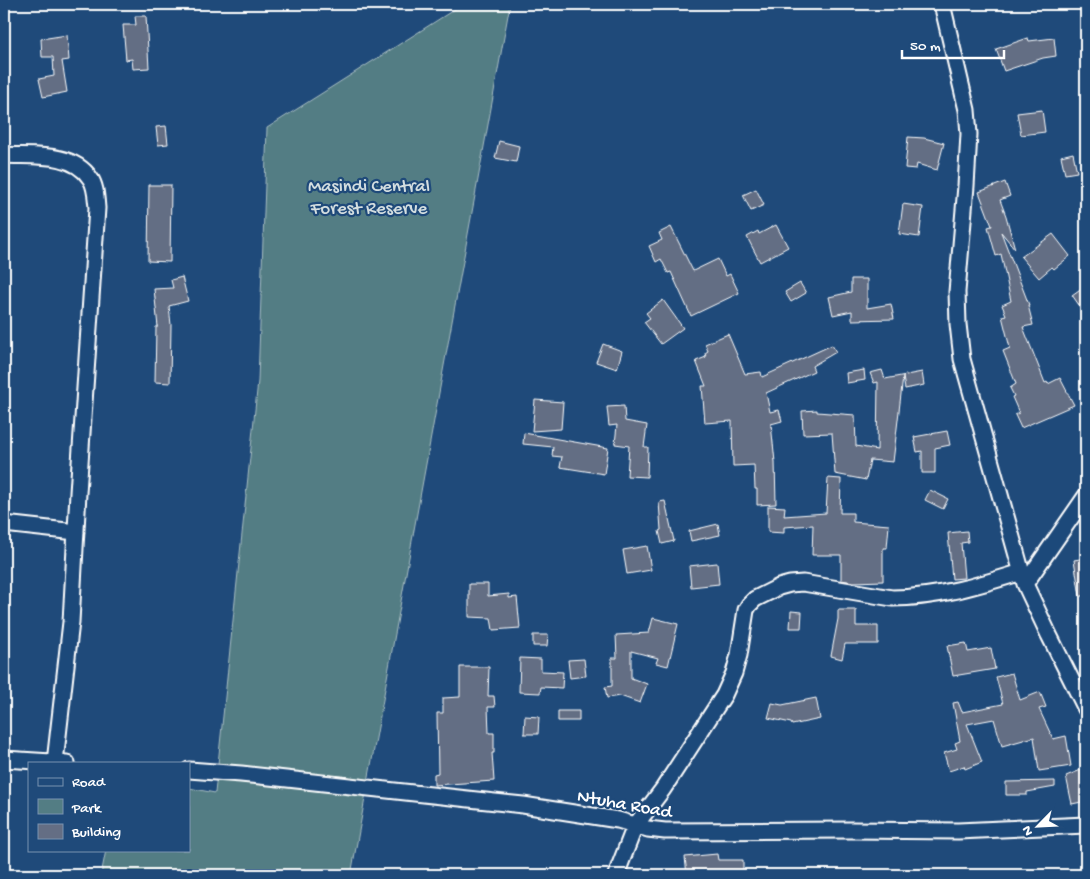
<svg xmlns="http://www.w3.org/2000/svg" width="1090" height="879" viewBox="0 0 1090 879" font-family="'Gochi Hand',sans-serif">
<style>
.green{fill:#537d84;stroke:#a9bec2}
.building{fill:#646e84;stroke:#fff}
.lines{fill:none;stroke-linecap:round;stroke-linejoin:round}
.street-casing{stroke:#fff;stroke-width:19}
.street{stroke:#1f4a7a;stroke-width:15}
.labels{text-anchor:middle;stroke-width:4.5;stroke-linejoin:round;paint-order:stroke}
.park-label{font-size:19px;fill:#d4dee0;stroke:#1f4a7a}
.street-label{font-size:19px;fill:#fff;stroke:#1f4a7a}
</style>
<rect width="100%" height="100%" fill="#1f4a7a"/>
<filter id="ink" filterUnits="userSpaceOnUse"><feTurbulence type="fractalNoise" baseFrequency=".02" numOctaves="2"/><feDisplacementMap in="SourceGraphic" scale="10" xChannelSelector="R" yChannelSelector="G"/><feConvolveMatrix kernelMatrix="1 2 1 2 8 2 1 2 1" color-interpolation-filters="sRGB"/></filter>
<g filter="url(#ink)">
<path class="green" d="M463,4H510L351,875H101L106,850H189V788L215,793L258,381L267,128Z"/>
<path class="building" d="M135,16H146L149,68L133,69L132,59L126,60L123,25H136Z
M67,35L69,60L62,61L67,92L43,97L39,79L54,76L53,57H42L41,39Z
M1028,38L1029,41L1054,38L1056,56L1043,58L1004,71L996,49Z
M1042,110L1045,132L1021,135L1017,113Z
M166,126L168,144L158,145L156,127Z
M908,137L924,138L944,143L937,170L917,164L916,169L905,168Z
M499,141L519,146L516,162L495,158Z
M1073,153L1077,172L1065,174L1061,156Z
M1005,182L1010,196L1000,200L1006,216L1015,249L1001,232L1029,305H1028L1033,325L1023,327L1045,383L1047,382L1048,384L1060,378L1074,405L1021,428L1015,415L1019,413L1012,397L1014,396L1010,388L1016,384L1003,351L1010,348L1002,316L1006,315L1002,305L1011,301L1001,254L996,256L988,227L992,226L979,192Z
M149,185H171L170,262L148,261Z
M756,189L764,205L751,211L743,195Z
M903,204L923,207L919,237L899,234Z
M776,225L788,247L760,262L747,237L758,231L759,234Z
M671,227L693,271L718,259L726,276L730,274L739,293L691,316L671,272L668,273L661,259L656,262L649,246L662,240L659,233Z
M1053,234L1070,256L1054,269L1052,267L1039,278L1021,257Z
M182,277L188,301L169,306L171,325L170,383L155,382L156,327H158L154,289L173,288L171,280Z
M851,279H867V308L891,304L894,319L852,320V311L833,315L829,297L851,292Z
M800,283L806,293L791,302L785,292Z
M1086,285V315L1072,295Z
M663,300L683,328L661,344L644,322L650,318L646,313Z
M728,334L745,374L761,372L762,377L832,345L836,352L812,366L814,371L766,393L770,412L779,410L782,421L771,424L775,462L776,504L757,505V489H755L754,465L733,466L732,421L705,423L702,386H706L696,361L706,357L705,353L708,351L705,344Z
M603,344L622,351L617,369L596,362Z
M864,370L865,380L847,383L846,373Z
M882,370L885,379L922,372L924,385L905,389L903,377L893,462L870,460L866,480L835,474L832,433L803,434L802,411L817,410V412L855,415L856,446L877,450L878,382L874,383L870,373Z
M535,400L563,402L561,429L532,431Z
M624,406L625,421L647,425L644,447H648L647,477L627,476L629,446L615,444L617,425L609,426L607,407Z
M947,431L950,445L935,448V473H922V451L917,452L914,437Z
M524,433L608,448L604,474L560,467L562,457L552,456L553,447L523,444Z
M828,478L841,479L840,513H853V522L889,525L887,548H883V581L854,582L841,580V555H812L813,525L784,527V533L768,532V506L785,507L784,516L826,513Z
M930,490L948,499L943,509L925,500Z
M665,501L674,541L662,544L659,531L661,530L659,502Z
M718,524L720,535L691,541L689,531Z
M967,531L968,542L961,543L964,578L952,579L948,533Z
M647,546L651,570L627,574L623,550Z
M1086,558V596H1080L1074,560Z
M717,563L719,584L691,587L689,566Z
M469,584H488V596L509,594V598L517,597L520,628L493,630L491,618L469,617Z
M838,610H856V626H878V644H845L842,659L831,656L838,619Z
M791,611L802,612L801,628H790Z
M653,618L678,624L668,666L656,663L658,658L631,651V678L647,684L640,703L620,696L607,698L605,687L612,686V658H617L616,635L649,633Z
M533,635H548L547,646H533Z
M966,643L968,652L991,648L995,669L953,676L947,646Z
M520,658L541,659V671L563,672L562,688L541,687L540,693L519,692Z
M584,659L586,676L570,678L568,660Z
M460,667H489L488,696H494L495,707H488L489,733H494V753H492L494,781L434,785V774L438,773L437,713H443V698L460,697Z
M1012,673L1020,700L1040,692L1046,707L1039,709L1053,739L1066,736L1071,766L1039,771L1034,737L1002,746L994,719L967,724L982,762L965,769L964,766L949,771L944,753L957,749L955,743L960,741L953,703L958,702L962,712L1003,704L996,677Z
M816,698L820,719L792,725L791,723L768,718L772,703L782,705Z
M558,711H579V721H558Z
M525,716L539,717L538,734H524Z
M1086,768V801L1072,804L1066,776Z
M1055,781V787L1027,792V795H1006V782Z
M717,854L718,860H743V875H687L685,857Z"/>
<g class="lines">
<defs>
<path id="street" d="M942,4L967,110L969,134L966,186L957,292L958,324L962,359L1025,584L1049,635L1086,709
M4,155C31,157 72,151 90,178C96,186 96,198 97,208L78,493L71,622L55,762
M4,524L76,532
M1025,584L1086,496
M4,759L67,763
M189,770L241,774L523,805L618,820L648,829L665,831L851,830L958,831L1086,825
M616,875L635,826L663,789L724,695L734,673L739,655L746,610L749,605L755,599L779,587L790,584L803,583L892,598C936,598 980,585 1022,572"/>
</defs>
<use href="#street" class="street-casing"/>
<use href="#street" class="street"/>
</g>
</g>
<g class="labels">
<g class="park-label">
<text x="369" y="191">Masindi Central<tspan x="369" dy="22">Forest Reserve</tspan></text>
</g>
<g class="street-label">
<text transform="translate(625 802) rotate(10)" y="7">Ntuha Road</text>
</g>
</g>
<rect width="1090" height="879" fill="none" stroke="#1f4a7a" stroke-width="20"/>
<rect x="10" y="10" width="1070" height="859" fill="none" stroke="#fff" stroke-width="2" filter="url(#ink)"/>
<rect x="28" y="762" width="162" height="90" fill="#1f4a7a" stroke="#7992af"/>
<rect x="38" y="778" width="25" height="8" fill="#1f4a7a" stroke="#7992af"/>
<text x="72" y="786" font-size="15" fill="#ffffff">Road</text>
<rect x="38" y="799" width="25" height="15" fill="#537d84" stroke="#7992af"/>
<text x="72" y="812" font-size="15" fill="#ffffff">Park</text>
<rect x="38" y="824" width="25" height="15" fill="#646e84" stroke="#7992af"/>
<text x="72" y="836" font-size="15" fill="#ffffff">Building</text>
<g transform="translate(1038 826) rotate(246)" stroke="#1f4a7a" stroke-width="4" paint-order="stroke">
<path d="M0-4L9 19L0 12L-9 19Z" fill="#ffffff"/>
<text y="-8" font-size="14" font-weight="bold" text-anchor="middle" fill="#ffffff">N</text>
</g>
<path d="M902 50v8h102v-8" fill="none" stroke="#ffffff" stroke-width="2.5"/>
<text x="910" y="50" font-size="15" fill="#ffffff" stroke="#1f4a7a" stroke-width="4" paint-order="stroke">50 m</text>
</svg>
